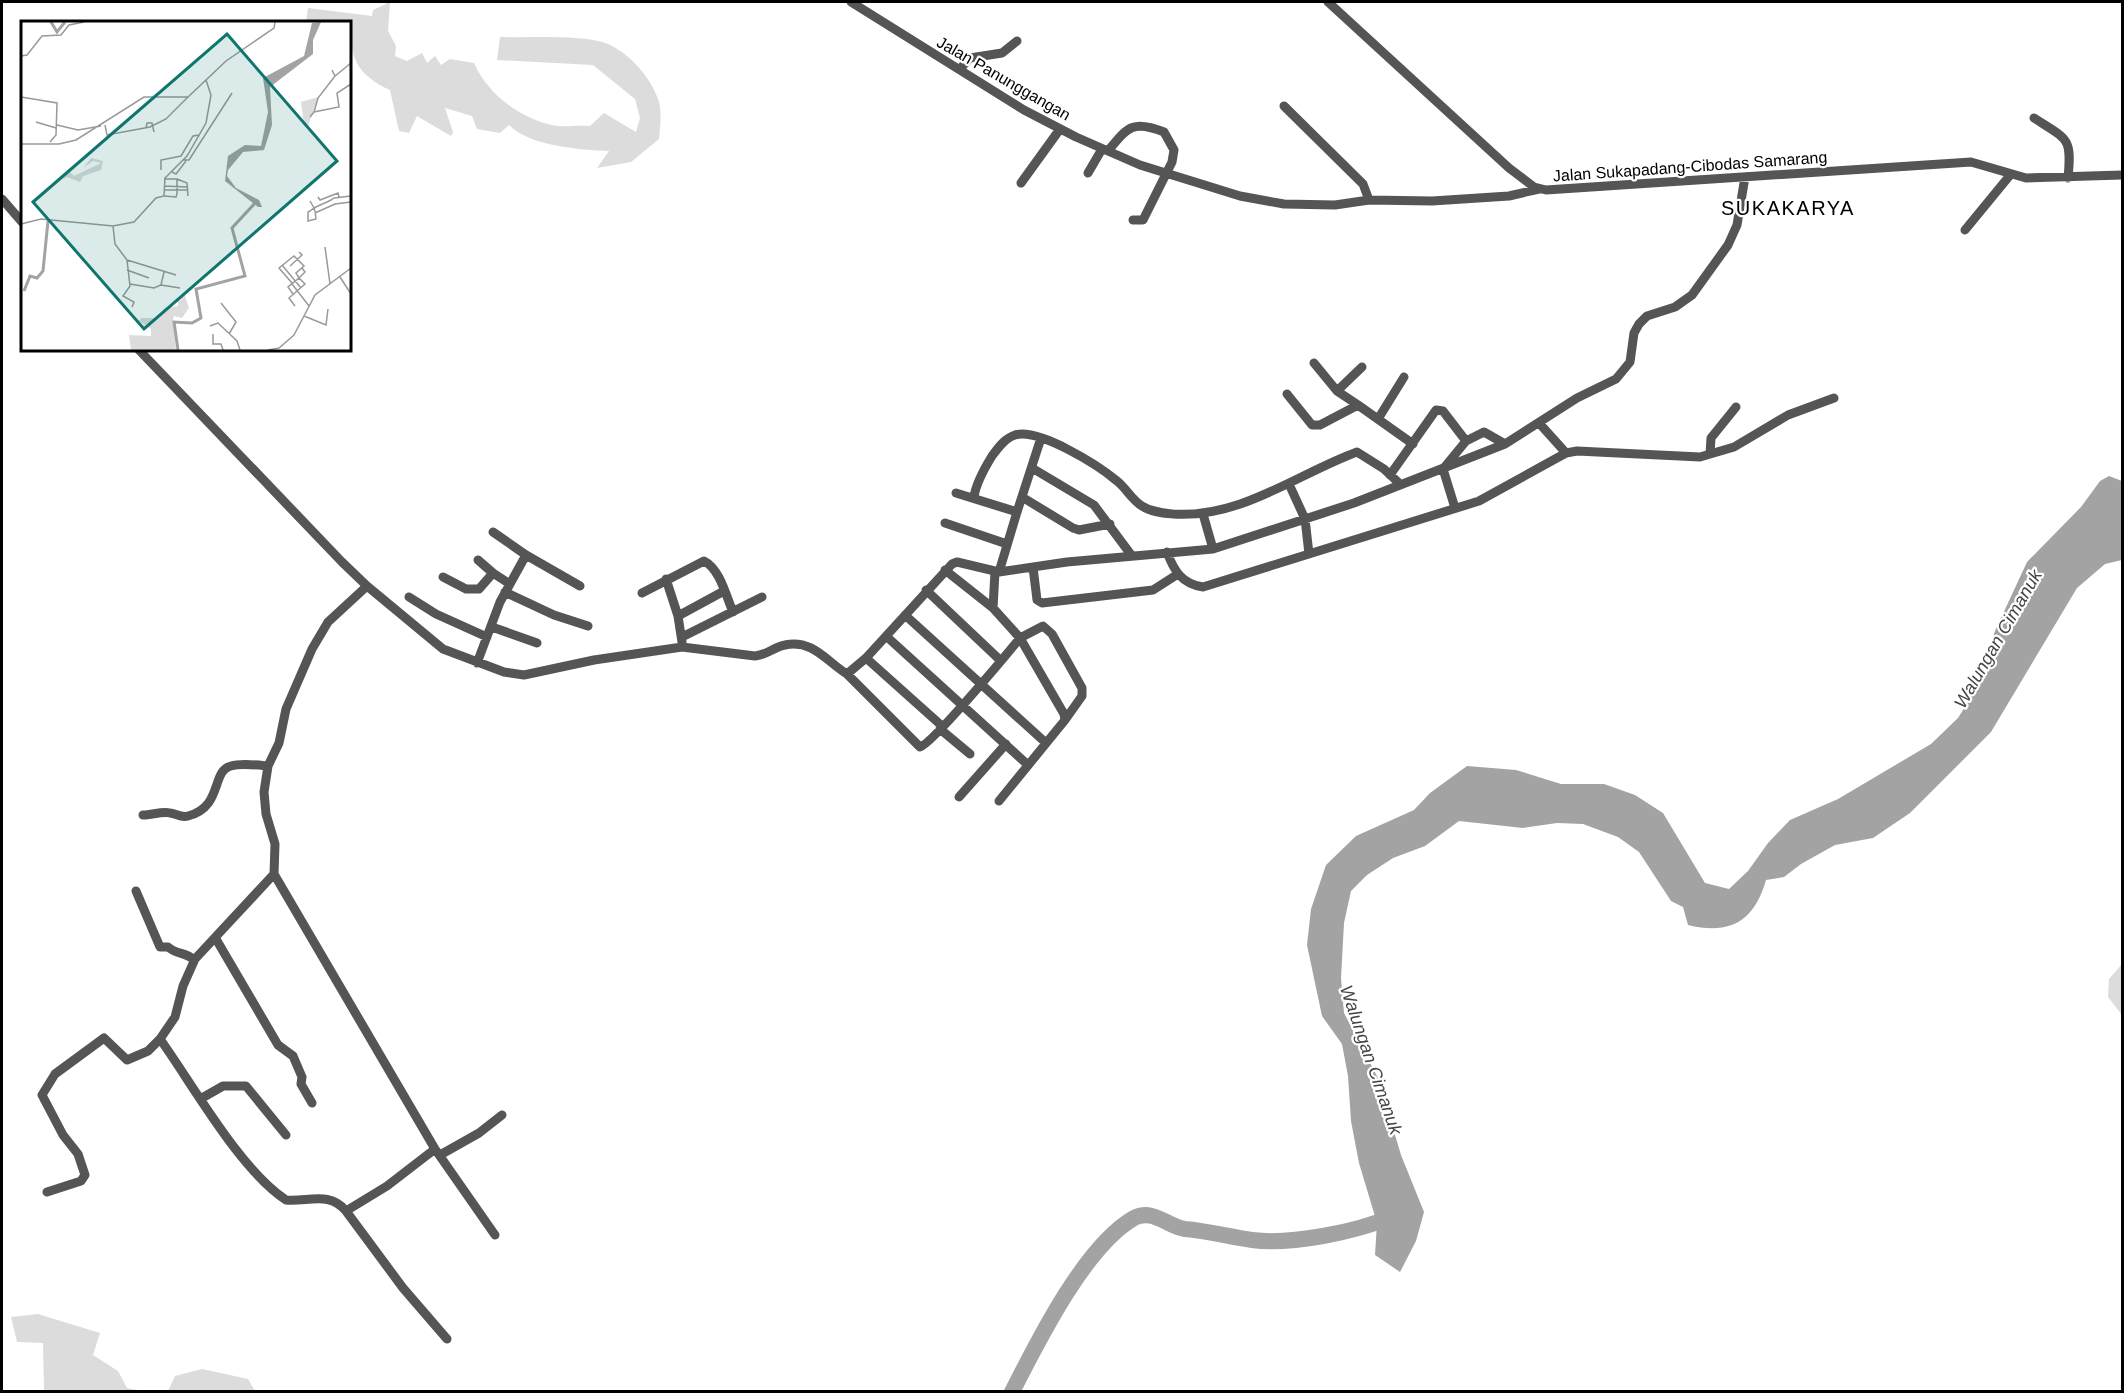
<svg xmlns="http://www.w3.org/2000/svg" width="2124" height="1393" viewBox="0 0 2124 1393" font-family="Helvetica,sans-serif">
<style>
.green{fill:#dcdcdc}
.water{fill:#a3a3a3}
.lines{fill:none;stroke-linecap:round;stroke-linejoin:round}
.river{stroke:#a3a3a3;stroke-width:16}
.minor{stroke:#555;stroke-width:9}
.labels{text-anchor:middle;stroke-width:4.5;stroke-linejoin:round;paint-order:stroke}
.street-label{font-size:16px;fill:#000;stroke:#fff}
.water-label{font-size:18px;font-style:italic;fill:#444;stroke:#fff}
.quarter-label{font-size:20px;letter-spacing:1.5px;fill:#000;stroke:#fff}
.inset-river{fill:none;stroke:#a3a3a3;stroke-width:3}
.inset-road{fill:none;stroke:#999;stroke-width:1.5}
.view{fill:#0f766e;fill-opacity:0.15;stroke:#0f766e;stroke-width:3}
.inset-edge{fill:none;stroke:#000;stroke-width:3}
</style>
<rect width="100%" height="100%" fill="#fff"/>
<path class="green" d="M390,2L388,31L396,46L395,56L407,61L422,53L427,63L435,56L441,65L450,59L474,63C488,95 522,120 557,126C567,127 579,125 590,126L604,113L636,132L640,118L635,99L593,65L497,60L500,37C531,38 569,35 598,41C624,46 652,77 659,102C662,113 660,128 659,139L631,162L597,168L609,151C581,150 529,146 509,125L500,133L477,129L472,116L445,108L453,132L451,136L417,116L409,133L399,131L390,90C357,75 350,58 350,22H306L308,8L372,16L373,10Z
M2122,964V1015L2108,997L2109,979Z
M38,1314L100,1333L93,1355L118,1371L127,1388L142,1391H44L43,1343L17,1342L11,1317Z
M202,1369L248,1379L255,1391H168L175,1376Z"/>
<path class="water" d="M2109,476L2122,481V560L2105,564L2077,588L1991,732L1910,813L1873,838L1835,845L1801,864L1784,877L1766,880C1754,922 1730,935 1688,925L1683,907L1671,901L1639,852L1618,837L1583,824L1557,823L1523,828L1459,821L1425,846L1393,858L1367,875L1351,891L1344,923L1341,978L1344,1013L1378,1078L1401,1155L1424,1212L1416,1241L1400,1272L1375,1255L1377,1223L1359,1163L1351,1121L1348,1076L1342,1044L1322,1016L1307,945L1311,909L1326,865L1356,836L1414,810L1430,793L1467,766L1516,770L1561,784H1604L1635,795L1663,813L1705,883L1729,889L1748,871L1768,843L1790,820L1838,799L1931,744L1958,718L1978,686L1995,631L2027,562L2081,507L2100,481Z"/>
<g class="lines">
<path class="river" d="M1012,1392C1038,1341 1085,1246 1134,1218C1153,1208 1168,1227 1185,1229C1208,1231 1230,1237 1252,1240C1291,1245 1356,1232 1391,1217L1392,1211"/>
<path class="minor" d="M851,2L1024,110L1076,137L1140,165L1240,196L1284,204L1335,205L1369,200L1432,201L1509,196L1539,189
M1328,2L1509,168L1534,187L1546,190L1971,162L2026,178L2122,175
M960,69L970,58L1002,53L1017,41
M1284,106L1363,184L1369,200
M2034,118C2068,140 2072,137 2068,178
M1108,151C1127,128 1132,119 1164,132L1174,150L1172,162L1143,220H1133
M1088,173L1102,149
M1021,183L1060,129
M2,199L22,222
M1965,230L2011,174
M139,350L342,562L367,586L443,649L504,672L524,675L594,660L682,647L755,656C767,655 774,647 785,645C813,639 827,662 847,674L866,658L952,564L957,562L999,572L1067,562L1213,549L1354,503L1505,444L1577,398L1616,379L1630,362L1634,333L1639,324L1647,316L1675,307L1692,295L1728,245L1737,225L1745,177
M1314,363L1337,391L1358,405
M1337,391L1362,367
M1287,394L1312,425H1320L1358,405L1413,444
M1378,419L1404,377
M1539,423L1566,453
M1710,454L1711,438L1736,407
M1032,468L1094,505L1132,556
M1390,475L1436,410L1443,411L1466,441
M1289,484L1305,519L1309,554
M956,493L1017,512L999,572
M974,497C976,483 984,469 992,456C998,448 1005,438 1015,435C1039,428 1098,465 1117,481C1126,488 1132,500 1142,506C1151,512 1163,513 1173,514C1240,519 1297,474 1357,452L1384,469L1401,485
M1022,497L1073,528L1079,530L1110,524
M1455,508L1443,469L1466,441L1484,432L1505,444
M1017,512L1041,438
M1203,514L1213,549
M945,523L1007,544
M493,532L526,555L580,586
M1167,552C1174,571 1182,584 1203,587L1479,501L1566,453L1577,451L1700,457L1734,447L1788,415L1834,398
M478,560L493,573
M1033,567L1037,600L1042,603L1153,590L1178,574
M443,577L466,589H479L493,573L510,584
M666,579L678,616L682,642
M926,590L1001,661
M505,592L554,615L588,626
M642,593L704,561C720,569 726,596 733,612
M409,597L436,614L487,637
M993,608L995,572
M905,615L1046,743
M678,616L724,591
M492,627L537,643
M886,636L1028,765
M682,637L762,597
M866,658L942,726
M477,663L500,602L526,555
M847,674L920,747C932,744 1007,654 1020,638L993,608L945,570
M940,729L970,754
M959,797L1006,744
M999,801L1065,720L1064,714L1020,638L1043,626L1052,634L1082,688V696L1065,720
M143,815C152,815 162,811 170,813C177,814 181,818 188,816C223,807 211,771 231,766C241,763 257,765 268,766
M274,874L435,1149L495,1235
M136,891L160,947H168C177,955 186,952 194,960
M216,939L278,1045L293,1056L302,1077L301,1084L312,1103
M160,1039C193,1085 240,1170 286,1200C308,1202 330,1191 346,1211L387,1186L435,1149
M202,1098L223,1086H246L286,1135
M440,1155L479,1133L502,1115
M47,1192L81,1181L85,1175L78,1154L63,1135L42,1095L55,1074L104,1038L127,1060L148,1051L160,1039L175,1017L183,986L195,959L274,874L275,844L266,814L264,792L268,766L279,743L286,709L312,649L328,622L367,586
M346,1211L403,1288L447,1339"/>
</g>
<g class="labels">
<g class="street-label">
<text transform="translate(1004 78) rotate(30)" y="6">Jalan Panunggangan</text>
<text transform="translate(1690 166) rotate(-4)" y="6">Jalan Sukapadang-Cibodas Samarang</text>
</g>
<g class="water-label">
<text transform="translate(1998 639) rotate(-60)" y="6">Walungan Cimanuk</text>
<text transform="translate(1371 1060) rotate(71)" y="6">Walungan Cimanuk</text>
</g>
<g class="quarter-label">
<text x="1788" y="215">SUKAKARYA</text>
</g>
</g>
<g transform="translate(21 21)">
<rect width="330" height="330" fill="#fff"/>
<path d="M297,76L287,105H283L280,81ZM70,137L82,140L80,149L62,155L59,161L46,156L42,159L48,150L53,155L80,142L72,140L62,147ZM163,272L168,287L161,297L153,295L152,299L155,329H110L108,314L130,315V308L118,300L120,297H134L144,287L157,285V277L159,280Z" fill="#dcdcdc"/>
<path d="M300,1L292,19V33L249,66L251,104L243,129L222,131L207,149L206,155L215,167L238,179L241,186H237L204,160L207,135L224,124L240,125L247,91L242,57L283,35L291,2Z" fill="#a3a3a3"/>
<path class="inset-river" d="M30,1L36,11L44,1M3,270L9,255L16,257L22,250L27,200M157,329L153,301L171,302L180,297L175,268L224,255L211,207L235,181"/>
<path class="inset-road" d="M0,35L6,34L21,15L40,14L48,4L63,1M311,49L314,55L330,42M0,76L36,82L35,114L29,121M293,91L297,77L314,55M289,96L293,91L318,86L316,72L330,63M15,101L35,107M36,104L57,109L80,105M84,104L86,114L129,106L145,98L167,76M125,107L126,102H131L133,111M0,123H38L55,119L123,76H167L205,40L253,7L254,1M162,139H168L211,72M140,149V139L160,135L172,115L178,114M151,151L155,153L165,140M156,158L166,162L167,175M143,165L166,166M143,169H167M143,175L155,176L156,173V158H143M297,176L299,179L317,172L318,176M289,180L293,187L294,190L295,198L287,200V191L289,190L293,187L297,185L306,181L310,179L313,177L330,175M294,192L314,183L330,181M0,203L20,198L92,205L113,201L135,177L143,175L144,157L166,135L185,102L190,74L185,59M92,205L94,223L106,239L109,265L102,275L113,281L111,286M304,226L309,263M106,239L155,254M261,244L280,267M269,245L281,234L278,231M106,249L128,257M319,256L330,273M271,262L258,247L273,235L283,245L275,252L278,257L267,266L272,273M109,263L133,267L140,264L143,251M271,263L288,285M140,264L159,267M200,282L215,301L208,313M274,285L268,277L284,263L278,257L284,251L281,247M283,295L305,304L307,288M189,305L197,302L216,320L219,329M192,313V323H200L202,329M247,329L258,327L273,314L294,274L330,247"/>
<path class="view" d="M206,13L316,140L123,308L12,181Z"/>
<rect width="330" height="330" class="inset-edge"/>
</g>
<rect width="2124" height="1393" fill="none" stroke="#000000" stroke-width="6"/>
</svg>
